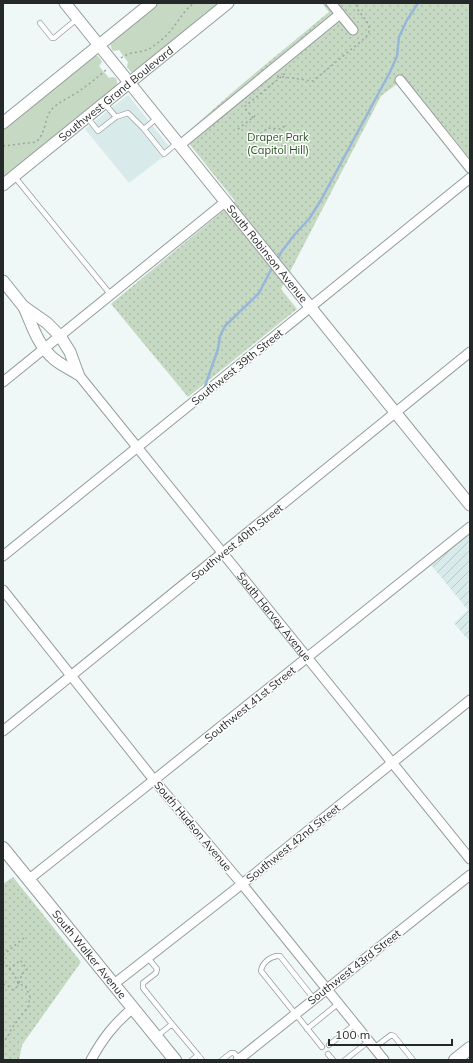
<svg xmlns="http://www.w3.org/2000/svg" width="473" height="1063" viewBox="0 0 473 1063" font-family="Mulish,sans-serif">
<style>
.built{fill:#d9eaea}
.industrial{fill:url(#industrial-furrows)}
.green{fill:#c6d9c2}
.park{fill:url(#park-dots)}
.lines{fill:none;stroke-linecap:round;stroke-linejoin:round}
.stream{stroke:#97b7da;stroke-width:2.5}
.service-casing{stroke:#959d9d;stroke-width:6}
.minor-casing{stroke:#959d9d;stroke-width:11}
.tertiary-casing{stroke:#959d9d;stroke-width:13}
.secondary-casing{stroke:#959d9d;stroke-width:14}
.path{stroke:#9ea4a4;stroke-width:1.5;stroke-dasharray:2 3;stroke-linecap:butt}
.service{stroke:#fff;stroke-width:4.5}
.minor{stroke:#fff;stroke-width:9}
.tertiary{stroke:#fff;stroke-width:11}
.secondary{stroke:#fff;stroke-width:12}
.labels{text-anchor:middle;stroke-width:3;stroke-linejoin:round;paint-order:stroke}
.street-label{font-size:11px;fill:#252828;stroke:#fff}
.park-label{font-size:11px;fill:#265120;stroke:#fff}
</style>
<defs>
<pattern id="industrial-furrows" width="10" height="10" patternUnits="userSpaceOnUse"><rect width="10" height="10" fill="#d9eaea"/><path d="M-1 1l2-2M0 10L10 0M9 11l2-2" fill="none" stroke="#bac9c9"/></pattern>
<pattern id="park-dots" width="8" height="8" patternUnits="userSpaceOnUse"><rect width="8" height="8" fill="#c6d9c2"/><path d="M2 2h.1M6 6h.1" fill="none" stroke="#aabaa7" stroke-width="1.8" stroke-linecap="round"/></pattern>
</defs>
<rect width="100%" height="100%" fill="#eff7f7"/>
<path class="built" d="M128,95L172,150L129,183L85,129Z"/>
<path class="industrial" d="M470,534V642L454,623L468,610L431,565Z"/>
<path class="green" d="M158,3H221L135,72H131L127,67L128,62L119,50L114,51L112,50L110,43L113,39Z
M95,55L99,57L102,62L99,66L109,78L112,77L116,78L118,86L3,180V128Z"/>
<path class="park" d="M322,3H470V159L405,78L381,96L281,289L297,309L188,397L111,304L235,201L183,136L242,84L329,12Z
M13,877L81,962L22,1045L19,1060H3V884Z"/>
<g class="lines">
<path class="stream" d="M277,260L282,251L295,234L309,219L321,200L390,72L397,56L399,37L407,20L418,3
M204,389L218,349L220,336L225,326L259,293L273,266"/>
<defs>
<path id="service" d="M40,23L52,38H54L77,19
M87,117L98,131L116,117L104,103
M116,117L128,113L144,129L157,118
M144,129L164,154L178,142
M14,176L111,295
M148,958L157,969L156,973L143,983V988L172,1024L156,1037
M314,999L280,956C271,955 262,963 261,971L322,1047
M172,1024L198,1055L192,1060
M307,1029L339,1003
M329,1045L355,1024
M374,1048L391,1035L394,1036L413,1060
M328,1054L333,1060
M198,1055L202,1060
M222,1060L231,1053H234L239,1059
M345,1060L369,1041"/>
<g id="minor">
<path d="M331,3L353,30"/>
<path d="M400,80L470,168"/>
<path d="M180,145L340,14"/>
<path id="s1" d="M78,374L470,859"/>
<path d="M3,382L225,202"/>
<path d="M3,556L470,178"/>
<path d="M3,590L154,780L242,884L384,1060"/>
<path d="M3,731L470,352"/>
<path d="M28,880L154,780L470,527"/>
<path d="M114,984L242,884L470,700"/>
<path d="M91,1060C103,1038 114,1024 133,1008"/>
<path d="M238,1060L470,875"/>
</g>
<g id="tertiary">
<path id="s2" d="M65,3L470,505"/>
<path d="M3,123L151,3"/>
<path id="s3" d="M3,185L228,3"/>
<path d="M3,281L23,306L47,323L60,336L70,352L78,374"/>
<path d="M24,307C32,325 38,346 54,359C61,365 70,369 78,374"/>
</g>
<g id="secondary">
<path id="s4" d="M3,848L175,1060"/>
<path d="M455,1060L470,1048"/>
</g>
</defs>
<use href="#service" class="service-casing"/>
<use href="#minor" class="minor-casing"/>
<use href="#tertiary" class="tertiary-casing"/>
<use href="#secondary" class="secondary-casing"/>
<path class="path" d="M121,58C131,50 143,54 152,47C159,42 166,37 171,30C179,21 184,9 195,3
M277,76L313,81L365,38C378,23 357,17 356,3
M253,118L244,107L287,72
M238,129L256,115
M247,140L256,137L268,128L281,129L286,125
M3,146L36,142C46,134 44,118 52,109C60,101 69,98 78,92C88,85 98,77 107,69
M3,955L24,938
M3,961L15,976L18,983L26,987L30,997L28,1007L14,1025L3,1044
M9,969L18,962
M19,983L22,974L27,969L20,960
M3,984L8,986L13,990L18,986V983"/>
<use href="#service" class="service"/>
<use href="#minor" class="minor"/>
<use href="#tertiary" class="tertiary"/>
<use href="#secondary" class="secondary"/>
</g>
<g class="labels">
<g class="street-label">
<text dy="4" stroke="none"><textPath href="#s3" startOffset="145">Southwest Grand Boulevard</textPath></text>
<text dy="4" stroke="none"><textPath href="#s2" startOffset="322">South Robinson Avenue</textPath></text>
<text transform="translate(237 367) rotate(-39)" y="4">Southwest 39th Street</text>
<text transform="translate(237 542) rotate(-39)" y="4">Southwest 40th Street</text>
<text dy="4" stroke="none"><textPath href="#s1" startOffset="312">South Harvey Avenue</textPath></text>
<text transform="translate(250 704) rotate(-39)" y="4">Southwest 41st Street</text>
<text transform="translate(193 826) rotate(50)" y="4">South Hudson Avenue</text>
<text transform="translate(293 843) rotate(-39)" y="4">Southwest 42nd Street</text>
<text dy="4" stroke="none"><textPath href="#s4" startOffset="137">South Walker Avenue</textPath></text>
<text transform="translate(354 967) rotate(-38)" y="4">Southwest 43rd Street</text>
</g>
<g class="park-label">
<text x="278" y="141">Draper Park<tspan x="278" dy="13">(Capitol Hill)</tspan></text>
</g>
</g>
<rect width="473" height="1063" fill="none" stroke="#252828" stroke-width="8"/>
<path d="M329 1039v6h123v-6" fill="none" stroke="#252828" stroke-width="2"/>
<text x="335" y="1039" font-size="12" fill="#252828" stroke="#ffffff" stroke-width="3" paint-order="stroke">100 m</text>
</svg>
